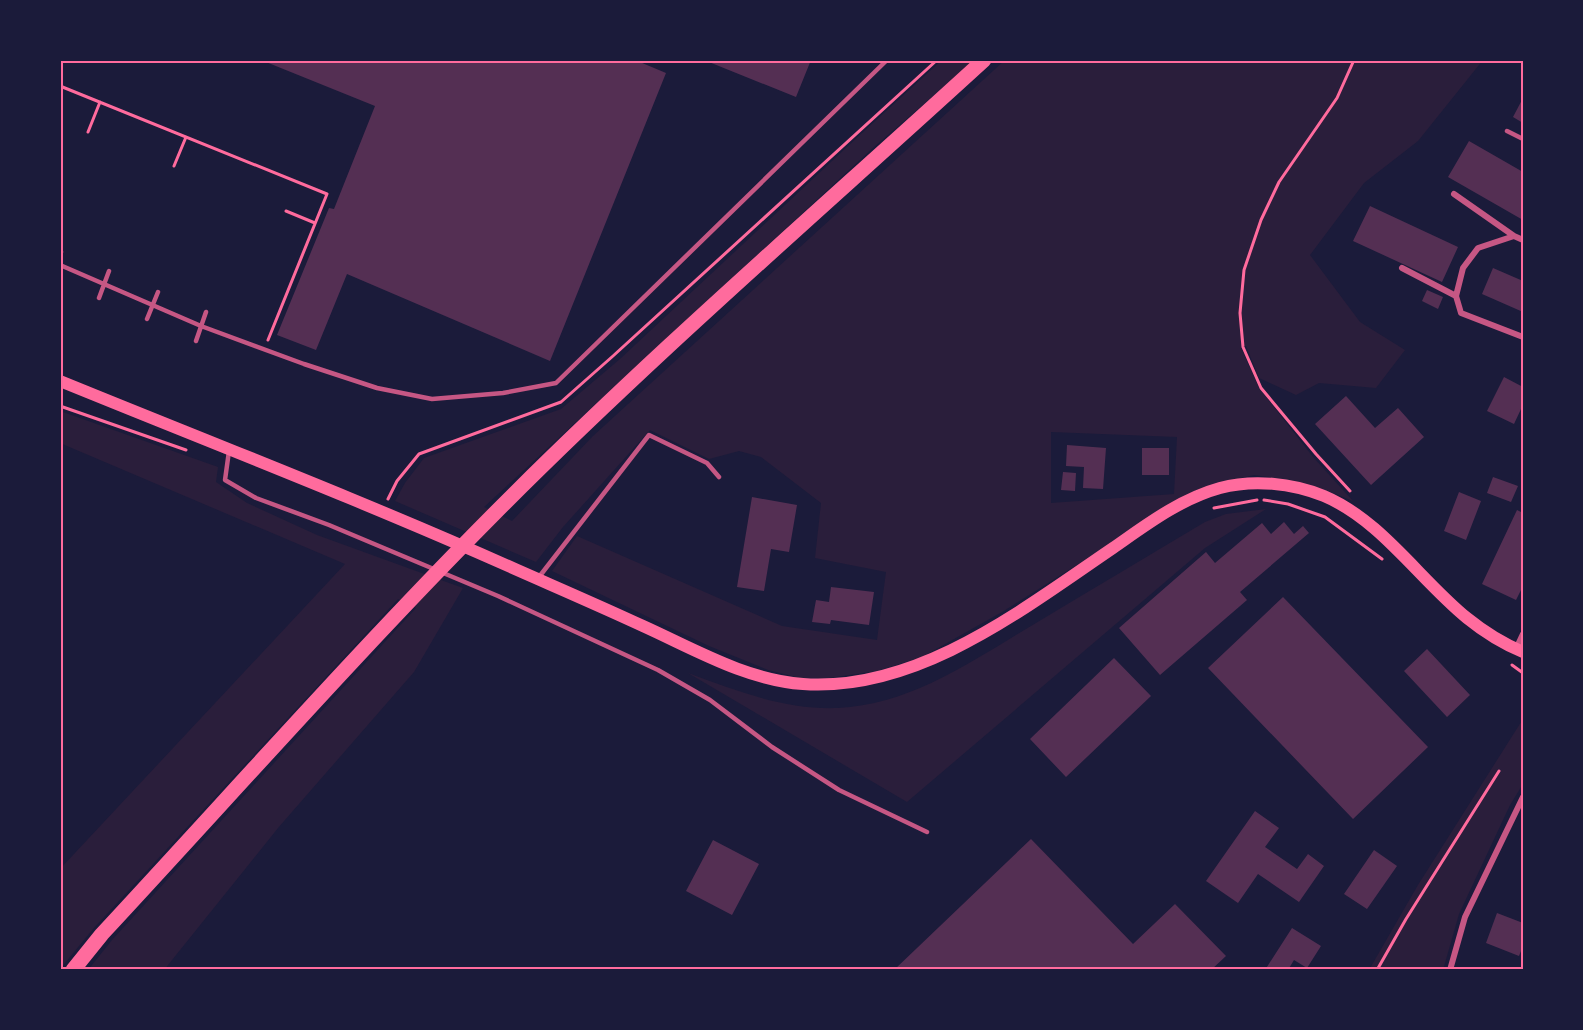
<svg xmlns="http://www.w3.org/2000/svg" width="1583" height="1030" viewBox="0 0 1583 1030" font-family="Georgia,serif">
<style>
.green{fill:#2a1e3b;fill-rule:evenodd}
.building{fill:#542f53}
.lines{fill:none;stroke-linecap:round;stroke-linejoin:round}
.path{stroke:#ff6b9d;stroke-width:3}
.service{stroke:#c65784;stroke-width:4.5}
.minor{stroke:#c65784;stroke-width:6}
.secondary{stroke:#ff6b9d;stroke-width:12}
.primary{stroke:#ff6b9d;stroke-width:15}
.neatline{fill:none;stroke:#ff6b9d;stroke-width:2}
</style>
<rect width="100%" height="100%" fill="#1b1b3a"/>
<path class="green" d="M942,60H975L874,147L484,507L512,521L593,436L1005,60H1483L1418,141L1364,183L1310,255L1360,322L1405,350L1376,388L1319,383L1296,395L1259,378L1246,346L1241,348L1259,388L1313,457L1353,501L1328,491L1291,480L1254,475L1224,482L1118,539L1002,612L922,657L877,671L829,678H800L768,670L709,646L552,571L577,536L782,626L877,640L886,572L815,558L821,503L761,457L739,451L709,459L650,430L563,527L536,562L395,501L405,483L424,458L561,409L620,359L862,133ZM1051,432L1177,437L1174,494L1051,503Z
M60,411L218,467L216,482L247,503L317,535L463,588L414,672L278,828L164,970H88L112,940L416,608L398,599L93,929L60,969V869L345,564L60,443Z
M1266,509L1205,548L907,802L688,673C737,691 785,710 838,708C913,705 978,657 1041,620C1096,587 1151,554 1205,522L1226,514Z
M1523,719V784L1510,805L1459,914L1443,970H1369L1418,885Z"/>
<path class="building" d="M261,60H635L666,73L550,361L347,274L316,350L277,335L329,208L334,209L375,106Z
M704,60H811L796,97Z
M1523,98V123L1513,117Z
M1469,141L1523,172V220L1448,177Z
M1370,206L1458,247L1442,282L1353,241Z
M1493,268L1523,281V312L1482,294Z
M1427,290L1443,297L1438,309L1422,301Z
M1504,377L1523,387V410L1521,409L1514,424L1487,411Z
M1346,396L1375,428L1398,408L1424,437L1371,485L1315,424Z
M1067,445L1106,448L1103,489L1083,488L1084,467L1066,466Z
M1142,448H1169V475H1142Z
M1063,472L1076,473L1075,491L1061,490Z
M1493,477L1518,486L1511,502L1487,493Z
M1459,492L1481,501L1466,540L1444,531Z
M752,497L797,505L789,552L771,549L764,591L737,587Z
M1517,510L1523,513V586L1516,600L1482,584Z
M1284,522L1294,534L1303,526L1309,533L1240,592L1247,600L1160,675L1119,628L1206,552L1215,563L1262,523L1271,534Z
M831,587L874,592L869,625L831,620L830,624L812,622L816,600L829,602Z
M1283,597L1428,747L1353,819L1208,668Z
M1427,649L1470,695L1447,717L1404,671Z
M1114,658L1151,696L1066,777L1030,739Z
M1255,811L1279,828L1265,847L1297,869L1308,854L1324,866L1299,902L1258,874L1238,903L1206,881Z
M1031,839L1133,944L1175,904L1226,956L1211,970H894Z
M713,840L759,864L732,915L686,891Z
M1374,850L1397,866L1367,909L1344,894Z
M1497,913L1523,923V946L1519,956L1486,943Z
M1292,928L1321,946L1307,968L1294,960L1288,970H1265Z"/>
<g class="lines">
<path class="path" d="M60,86L327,194L268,340
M88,132L100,102
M174,166L186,137
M286,211L315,223
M60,406L186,450
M1350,491L1316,454L1261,388L1243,347L1240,313L1244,270L1261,220L1279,182L1337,98L1354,60
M388,499L397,481L419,454L561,402L613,356L937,60
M1264,500L1288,504L1325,517L1382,559
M1214,508L1257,500
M1512,665L1523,673
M1377,970L1406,919L1499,771"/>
<path class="service" d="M1507,131L1523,139
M60,255L61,252
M60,265L201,326L304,364L377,388L432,399L503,393L556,383L887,60
M99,298L109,271
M147,319L158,292
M196,341L206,312
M229,451L225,480L256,498L329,525L498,596L658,670L710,700L772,747L839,790L927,832
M539,577L649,435L707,463L719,477"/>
<path class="minor" d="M1454,194L1514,236
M1523,240L1514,236L1478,248L1463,268L1456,296L1461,313L1523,337
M1402,268L1456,296
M1516,649L1523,634
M1450,970L1465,917L1523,797"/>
<path class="secondary" d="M60,381C212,443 365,502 515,569C558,588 600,606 643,626C694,649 746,680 803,684C918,692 1023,609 1113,548C1146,525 1180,499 1220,488C1253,479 1292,483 1324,496C1381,520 1420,580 1467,618C1483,631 1504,644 1523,652"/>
<path class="primary" d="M73,970L102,934C232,794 359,650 494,514C651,356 820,210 984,60"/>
</g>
<rect width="1583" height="1030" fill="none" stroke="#1b1b3a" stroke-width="123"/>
<rect x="62" y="62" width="1460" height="906" class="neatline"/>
</svg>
